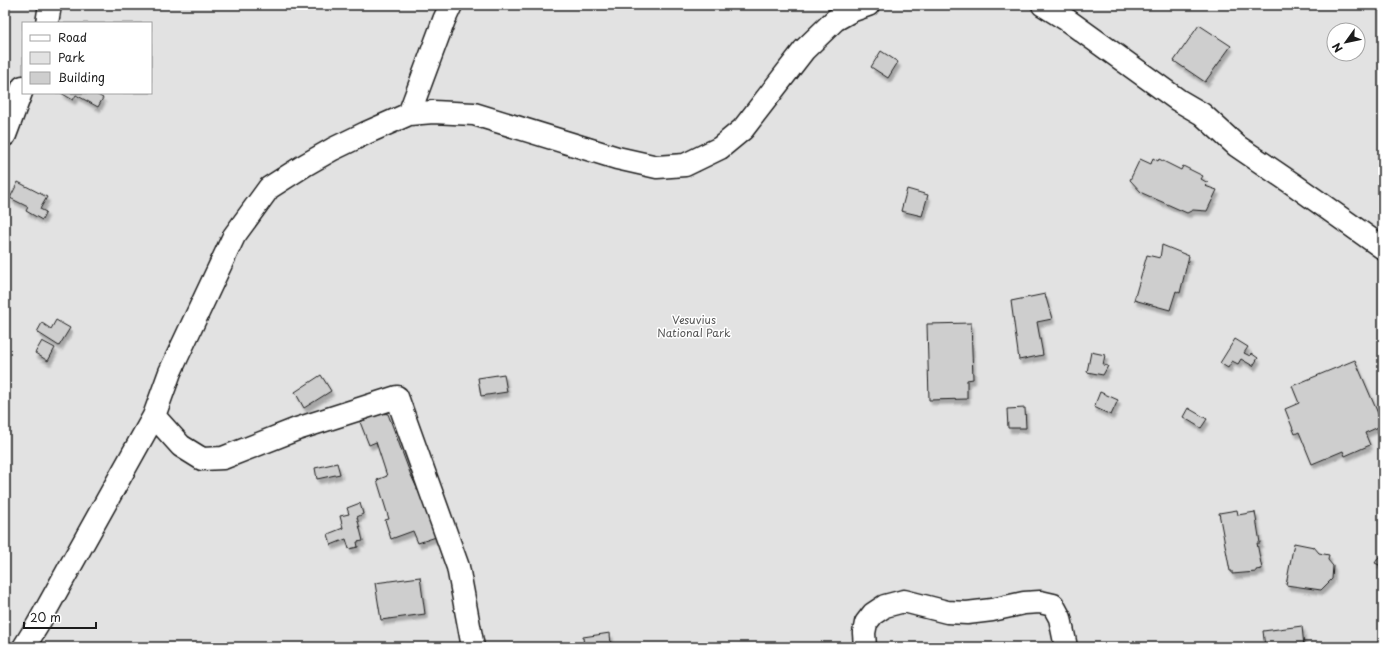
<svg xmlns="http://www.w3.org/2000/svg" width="1388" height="652" viewBox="0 0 1388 652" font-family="'Playpen Sans',sans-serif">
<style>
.green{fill:#e2e2e2;stroke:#7f7f7f;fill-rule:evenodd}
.building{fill:#cecece;stroke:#1c1c1c;filter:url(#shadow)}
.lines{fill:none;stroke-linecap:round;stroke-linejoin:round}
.street-casing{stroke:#1c1c1c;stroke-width:25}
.street{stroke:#fff;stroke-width:22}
.labels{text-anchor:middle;stroke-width:3;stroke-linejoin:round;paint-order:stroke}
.park-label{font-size:11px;fill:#575757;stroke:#fff}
</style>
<defs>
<filter id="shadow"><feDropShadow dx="2.5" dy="4.5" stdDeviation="1" flood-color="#0004"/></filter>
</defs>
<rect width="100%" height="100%" fill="#fff"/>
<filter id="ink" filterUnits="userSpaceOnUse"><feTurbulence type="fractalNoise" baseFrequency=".025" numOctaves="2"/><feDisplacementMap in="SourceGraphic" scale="8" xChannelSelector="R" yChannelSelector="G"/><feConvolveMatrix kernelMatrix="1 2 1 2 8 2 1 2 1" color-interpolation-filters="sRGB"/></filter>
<g filter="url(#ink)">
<path class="green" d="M5,5H1383V647H5ZM23,23H151V93H23ZM1334,30H1358V54H1334Z"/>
<path class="building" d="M1199,25L1231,46L1205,82L1174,61Z
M881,51L898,62L888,78L871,67Z
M61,93H94L103,98L98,107L76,95L73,100Z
M1153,158L1158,161L1159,159L1181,170L1183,166L1203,176L1201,179L1208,183L1205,186L1217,190L1207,211L1193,210L1187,213L1142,193L1130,180L1140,159L1151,164Z
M18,182L47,197L40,209L46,212L42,220L26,211L28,207L10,198Z
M907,189L928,195L922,216L901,211Z
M1162,245L1189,256L1180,293L1176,291L1170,310L1134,300L1147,255L1160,258Z
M1045,294L1052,319L1037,322L1043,355L1019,360L1011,301Z
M56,320L70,328L59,346L37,332L42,323L51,329Z
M971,323L973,379L967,380V399L929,400L927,324Z
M1235,339L1248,347L1244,353L1250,356L1251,353L1258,358L1253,366L1241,359L1238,364L1232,361L1228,368L1220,363Z
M42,341L55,348L48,361L35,353Z
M1091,352L1105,355L1103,365L1108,366L1103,375L1087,372Z
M1355,360L1383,425L1365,433L1370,445L1345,456L1343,451L1312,464L1299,432L1295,434L1285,409L1299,403L1292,386Z
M504,374L507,392L481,396L478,378Z
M321,375L331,391L304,408L295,392Z
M1100,392L1118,400L1111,415L1094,407Z
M1025,408L1026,428H1008L1007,409Z
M1188,408L1207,419L1201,428L1183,417Z
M381,413L388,414L410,473L439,536L418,543L413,531L391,539L385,520L389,519L377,480L387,476L376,442L369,445L360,422Z
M337,463L340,474L317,479L315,468Z
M360,503L363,514L357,517L363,541L357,542L358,547L349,549L346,539L331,545L328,534L343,528L340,516L349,514L347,508Z
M1237,510L1238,515L1255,512L1260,543H1257L1262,569L1256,570V572L1232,574V571H1230L1219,513Z
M1294,543L1314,547L1319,553L1329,555L1328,560L1333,566L1332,579L1321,590L1286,585Z
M1383,551V567L1375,563Z
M420,577L425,614L381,620L375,583Z
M1302,626L1304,647H1265L1263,631Z
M610,633L611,647H584L583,637Z"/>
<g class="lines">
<defs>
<path id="street" d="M1043,5L1067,20L1178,100L1202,114L1237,146L1293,184L1383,248
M47,23L50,5
M409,114L444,20L451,5
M5,135L23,87
M154,416L181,446L202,459L223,458L297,429L397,397L458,567L473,647
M24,647L37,626L154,416L170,372L234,236L269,188L305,165L333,149L366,133L409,114L433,112L474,114L617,158L657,167L685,165L720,148L743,129L804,50L835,20L851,11L868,5
M865,647L864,633L866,623L873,614L885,606L904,601L947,612L967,613L992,610L1024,603L1040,602L1053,605L1060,618L1066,647"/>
</defs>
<use href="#street" class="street-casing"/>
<use href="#street" class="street"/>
</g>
</g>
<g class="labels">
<g class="park-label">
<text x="694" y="324">Vesuvius<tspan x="694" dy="13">National Park</tspan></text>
</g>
</g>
<rect width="1388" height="652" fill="none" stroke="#fff" stroke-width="20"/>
<rect x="10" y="10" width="1368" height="632" fill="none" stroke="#1c1c1c" stroke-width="1.5" filter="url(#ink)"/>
<rect x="22" y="22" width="130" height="72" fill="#ffffff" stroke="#a4a4a4"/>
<rect x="30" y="35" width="20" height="6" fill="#ffffff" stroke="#a4a4a4"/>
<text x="58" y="42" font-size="12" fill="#1c1c1c">Road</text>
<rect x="30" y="52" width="20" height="12" fill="#e2e2e2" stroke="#a4a4a4"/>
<text x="58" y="62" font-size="12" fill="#1c1c1c">Park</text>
<rect x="30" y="72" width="20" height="12" fill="#cecece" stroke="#a4a4a4"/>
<text x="58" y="82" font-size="12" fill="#1c1c1c">Building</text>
<g transform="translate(1346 42) rotate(237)"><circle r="19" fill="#ffffff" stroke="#a4a4a4"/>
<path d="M0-3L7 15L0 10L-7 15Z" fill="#1c1c1c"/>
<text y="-6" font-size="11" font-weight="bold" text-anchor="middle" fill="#1c1c1c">N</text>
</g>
<path d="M24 622v6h72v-6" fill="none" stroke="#1c1c1c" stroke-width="2"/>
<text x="30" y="622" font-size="12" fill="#1c1c1c" stroke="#ffffff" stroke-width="3" paint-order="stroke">20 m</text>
</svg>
